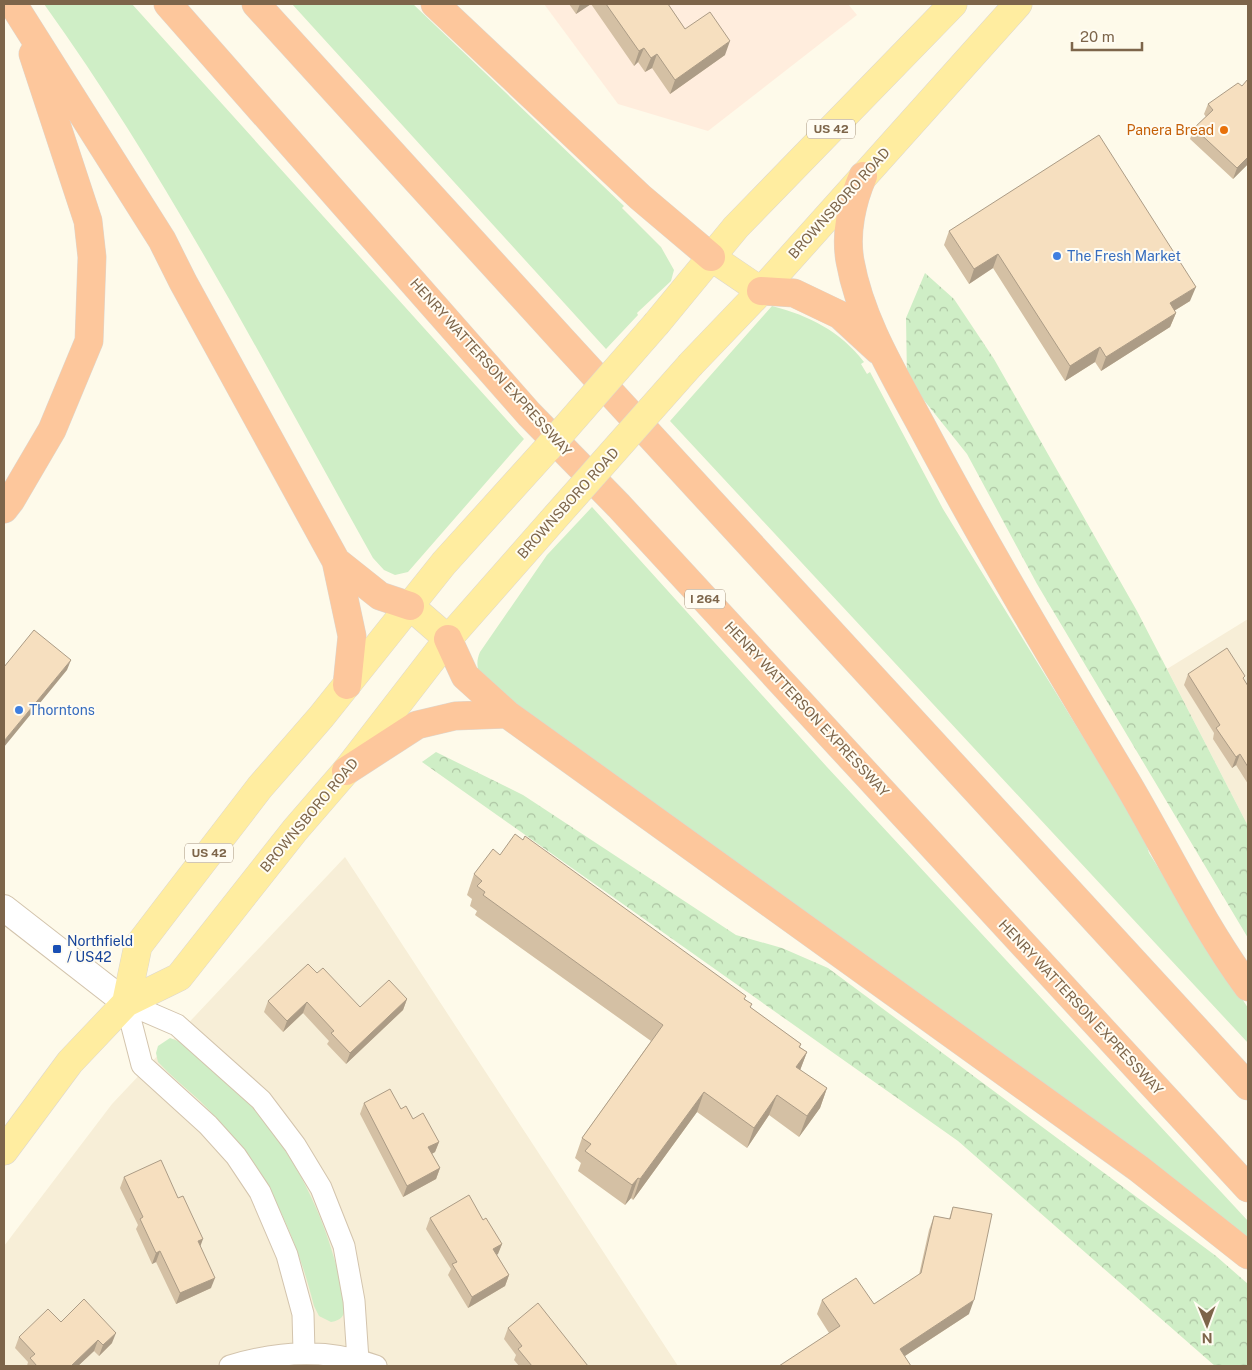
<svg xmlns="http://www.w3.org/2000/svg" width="1252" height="1370" viewBox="0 0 1252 1370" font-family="'Public Sans',sans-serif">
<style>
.residential{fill:#f7eed7}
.commercial{fill:#ffeddd}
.grass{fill:#cfeec6}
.forest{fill:url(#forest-crowns)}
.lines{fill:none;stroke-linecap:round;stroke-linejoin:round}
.minor-casing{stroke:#d3c4ad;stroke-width:23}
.tertiary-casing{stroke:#d3c4ad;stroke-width:28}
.primary-casing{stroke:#ddd7d0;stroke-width:29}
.motorway-casing{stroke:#ddd7d0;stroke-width:29}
.minor{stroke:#fff;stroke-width:21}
.tertiary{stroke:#fff;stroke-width:26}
.primary{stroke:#ffeda0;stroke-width:28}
.motorway{stroke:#fdc79c;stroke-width:28}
.primary-bridge-casing{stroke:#ddd7d0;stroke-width:29;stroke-linecap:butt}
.primary-bridge{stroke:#ffeda0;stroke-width:28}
.wall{fill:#d4c0a4}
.shaded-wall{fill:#ac9c86}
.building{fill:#f6dfbf;stroke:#ac9c86}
.food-dot{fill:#e8710a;stroke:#fffcf2;stroke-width:2}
.shop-dot{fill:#3f7fe0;stroke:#fffcf2;stroke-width:2}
.transit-dot{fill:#1a4fb4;stroke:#fffcf2;stroke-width:2}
.labels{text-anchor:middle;stroke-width:4;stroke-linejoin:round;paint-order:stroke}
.shield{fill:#fffcf2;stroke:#a4927c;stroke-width:1}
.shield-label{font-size:12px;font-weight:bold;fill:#7d654a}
.food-label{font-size:14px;fill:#c56008;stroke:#fffcf2;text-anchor:end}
.street-label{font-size:14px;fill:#7d654a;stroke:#fffcf2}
.shop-label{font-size:14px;fill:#366cbe;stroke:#fffcf2;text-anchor:start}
.transit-label{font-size:14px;fill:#164399;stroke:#fffcf2;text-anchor:start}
</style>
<defs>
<pattern id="forest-crowns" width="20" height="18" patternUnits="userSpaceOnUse" patternTransform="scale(1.25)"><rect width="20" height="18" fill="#cfeec6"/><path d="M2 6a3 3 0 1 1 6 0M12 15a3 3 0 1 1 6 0" fill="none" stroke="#adc4a3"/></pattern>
</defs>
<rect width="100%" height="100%" fill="#fefaea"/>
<path class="residential" d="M1248,619V826L1167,669Z
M345,857L678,1366H4V1246L112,1104Z"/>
<path class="commercial" d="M544,4H848L857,15L708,131L618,104Z"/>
<path class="grass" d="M44,4H132L524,439L408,572L395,575L384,570L373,558C268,371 169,178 44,4Z
M292,4H413L624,206L622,208L661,247L674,270L671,281L637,313L638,315L606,349Z
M772,306C810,316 840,331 864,362L861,364L867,374L870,372L943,509L1144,836L1149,853L1248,1008V1043L670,421Z
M592,507L827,767L1248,1221V1239L488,685C479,675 474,666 480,652L547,555Z
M170,1038L178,1041C194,1054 213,1066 228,1081C295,1148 327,1215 346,1305C344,1316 342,1320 331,1322L319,1316L314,1306C293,1223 261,1162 200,1101C186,1088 171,1076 158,1062L156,1053L158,1046Z"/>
<path class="forest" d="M925,273L954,299L994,359L1137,611L1248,826V938L1037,584L967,454L907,379L906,318Z
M436,752L523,795L736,935L782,948L828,968L1216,1256L1248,1284V1366H1215L958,1141L422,762Z"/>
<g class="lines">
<defs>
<path id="minor" d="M126,1003L177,1025L261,1100L295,1145L321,1188L344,1246L354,1301L358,1360
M126,1003L142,1065L208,1125L236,1156L260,1192L287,1255L303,1314L304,1352
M230,1366C279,1351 327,1348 376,1366"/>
<path id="tertiary" d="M4,908L126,1003"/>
<path id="primary" d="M711,257L761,291
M657,323L736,227L953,4
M691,364L761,291L1018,4
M410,606L448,639
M126,1003L138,946L167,908L260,787L321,717L444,563L547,449
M4,1151L70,1062L126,1003L179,977L295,830L346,771L448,639L551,522"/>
<path id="motorway" d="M13,4L162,240L183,282L336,561L352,636L347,685
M168,4L529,414L619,506L1248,1188
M256,4L564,342L1248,1086
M435,4L640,197L711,257
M863,176C852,201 845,233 850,261C861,323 897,379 926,434C989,552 1057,666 1126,781C1167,850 1201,923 1248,987
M761,291L794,293L840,315L878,350
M4,509L11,500L52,430L89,341L92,257L88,221L33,54
M336,561L380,596L410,606
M448,639L465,676L507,714L1138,1168L1248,1255
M346,771L417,725L455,716L507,714"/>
</defs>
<use href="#minor" class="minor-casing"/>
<use href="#tertiary" class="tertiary-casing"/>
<use href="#primary" class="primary-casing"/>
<use href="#motorway" class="motorway-casing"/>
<use href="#minor" class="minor"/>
<use href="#tertiary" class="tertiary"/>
<use href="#primary" class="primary"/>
<use href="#motorway" class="motorway"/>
<defs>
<path id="primary-bridge" d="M547,449L657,323
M551,522L691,364"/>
</defs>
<use href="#primary-bridge" class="primary-bridge-casing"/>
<use href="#primary-bridge" class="primary-bridge"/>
</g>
<path class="wall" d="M569,4H591L576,14Z
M591,4H668L685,29L725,55L670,94L652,68L645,72L638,62L634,66Z
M1248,79V164L1233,179L1190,139L1194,128L1206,117L1204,114L1208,104L1242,86Z
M949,231L1190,301L1174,311L1176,313L1170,327L1101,371L1095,362L1065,381L993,268L969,284L944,245Z
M1188,674L1244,680L1248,686V784L1236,765L1232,768L1213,739L1214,733L1184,685Z
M500,855L745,999L751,1008L801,1044L800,1047L807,1052L800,1070L827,1088L820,1108L799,1137L769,1115L747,1148L697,1112L633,1200L631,1198L625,1205L578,1171L581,1163L575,1158L582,1138L651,1041L475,915L477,911L470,906L472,899L467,895L474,874Z
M317,973L360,1007L407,999L403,1010L346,1064L327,1044L329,1041L303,1013L283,1032L264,1012L268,1001Z
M364,1103L401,1109L439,1142L435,1152L432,1154L440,1168L436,1179L403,1197L360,1114Z
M124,1177L200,1247L211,1288L176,1304L156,1262L152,1264L136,1229L138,1225L120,1188Z
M953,1207L969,1314L905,1356L829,1333L817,1314L822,1300L874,1304L919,1275L929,1230L934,1216L949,1219Z
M430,1218L502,1244L497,1255L509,1275L505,1286L468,1308L448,1275L451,1269L426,1229Z
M61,1322L112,1343L99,1356L94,1351L78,1366H27L28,1362L15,1348L19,1337Z
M508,1328L588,1366H519L514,1360L516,1355L504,1339Z"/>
<path class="shaded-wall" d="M580,4H591L576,14Z
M730,41L725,55L670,94L675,80Z
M644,48L638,62L634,66L639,51Z
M657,54L652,68L645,72L651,58Z
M1248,157V164L1233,179L1237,168Z
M998,254L993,268L969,284L974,269Z
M1196,287L1190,301L1164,317L1170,303Z
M1176,313L1170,327L1101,371L1106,357Z
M1100,347L1095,362L1065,381L1070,366Z
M71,660L67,670L4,747V741Z
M1240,754L1236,765L1232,768L1236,757Z
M407,999L403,1010L346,1064L350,1053Z
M307,1002L303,1013L283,1032L287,1021Z
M807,1052L799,1073L796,1067Z
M827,1088L820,1108L799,1137L807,1116Z
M704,1092L697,1112L633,1200L640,1179Z
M777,1095L769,1115L747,1148L754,1128Z
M439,1142L435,1152L424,1158L428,1147Z
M440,1168L436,1179L403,1197L407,1186Z
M638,1178L631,1198L625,1205L632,1185Z
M203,1239L199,1250L198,1241Z
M502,1244L498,1254L489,1260L493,1249Z
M160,1251L156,1262L152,1264L156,1253Z
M509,1275L505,1286L468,1308L472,1297Z
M215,1278L211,1288L176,1304L180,1293Z
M974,1300L969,1314L894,1363L900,1349Z
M116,1333L112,1343L99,1356L103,1345Z
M98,1340L94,1351L78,1366H71Z"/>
<path class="building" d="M606,4H668L685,29L710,12L730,41L675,80L657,54L651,58L644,48L639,51Z
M1248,79V157L1237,168L1194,128L1213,110L1208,104L1238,83L1242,86Z
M1099,135L1196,287L1170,303L1176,313L1106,357L1100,347L1070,366L998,254L974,269L949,231Z
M34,630L71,660L4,741V667Z
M1227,648L1245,676L1243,678L1248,686V767L1240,754L1236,757L1216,728L1220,725L1188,674Z
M515,834L523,840L525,836L746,996L744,999L752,1004L750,1007L801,1044L799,1047L807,1052L796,1067L827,1088L807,1116L777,1095L754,1128L704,1092L640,1179L638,1178L632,1185L585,1151L591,1144L582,1138L663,1025L483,895L485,892L477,886L482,881L474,874L493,849L500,855Z
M308,964L317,973L323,968L360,1007L389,980L407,999L350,1053L331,1033L334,1031L307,1002L287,1021L268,1001Z
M390,1089L401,1109L406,1106L413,1119L423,1113L439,1142L428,1147L440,1168L407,1186L364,1103Z
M161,1160L178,1198L183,1196L203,1239L198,1241L215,1278L180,1293L160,1251L156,1253L140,1219L143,1217L124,1177Z
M469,1195L483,1220L486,1218L502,1244L493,1249L509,1275L472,1297L452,1264L457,1262L430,1218Z
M953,1207L992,1214L974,1300L900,1349L911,1366H779L840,1326L822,1300L856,1278L874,1304L921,1273L934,1216L950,1219Z
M84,1299L116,1333L103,1345L98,1340L71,1366H37L30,1358L35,1354L19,1337L48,1309L61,1322Z
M538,1303L588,1366H532L518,1349L522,1346L508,1328Z"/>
<circle class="food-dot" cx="1224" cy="130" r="5"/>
<g class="shop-dot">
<circle cx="1057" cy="256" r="5"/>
<circle cx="19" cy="710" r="5"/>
</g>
<rect class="transit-dot" x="52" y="944" width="10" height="10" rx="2.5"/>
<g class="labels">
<g class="shield">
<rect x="807" y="119.5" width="48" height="19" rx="4"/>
<rect x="685" y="589.5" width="40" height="19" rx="4"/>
<rect x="185" y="843.5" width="48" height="19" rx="4"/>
</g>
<g class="shield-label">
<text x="831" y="133">US 42</text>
<text x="705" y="603">I 264</text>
<text x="209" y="857">US 42</text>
</g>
<g class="food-label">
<text x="1214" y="135">Panera Bread</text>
</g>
<g class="street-label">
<text transform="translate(839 203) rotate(-48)" y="5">BROWNSBORO ROAD</text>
<text transform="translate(491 367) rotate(48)" y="5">HENRY WATTERSON EXPRESSWAY</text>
<text transform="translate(568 503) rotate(-48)" y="5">BROWNSBORO ROAD</text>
<text transform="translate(807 709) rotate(47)" y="5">HENRY WATTERSON EXPRESSWAY</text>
<text transform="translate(309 815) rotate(-50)" y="5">BROWNSBORO ROAD</text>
<text transform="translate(1081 1007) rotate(47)" y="5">HENRY WATTERSON EXPRESSWAY</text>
</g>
<g class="shop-label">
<text x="1067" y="261">The Fresh Market</text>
<text x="29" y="715">Thorntons</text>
</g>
<g class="transit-label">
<text x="67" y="946">Northfield<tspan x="67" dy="16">/ US42</tspan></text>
</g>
</g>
<rect width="1252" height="1370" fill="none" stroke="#7d654a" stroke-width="10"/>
<g transform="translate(1207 1325) rotate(179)" stroke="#fffcf2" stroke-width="4" paint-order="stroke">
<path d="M0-4L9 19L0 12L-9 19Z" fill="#7d654a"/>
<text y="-8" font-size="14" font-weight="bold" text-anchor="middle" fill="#7d654a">N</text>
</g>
<path d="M1072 42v8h70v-8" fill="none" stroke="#7d654a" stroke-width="2.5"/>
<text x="1080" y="42" font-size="15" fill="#7d654a" stroke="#fffcf2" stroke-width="4" paint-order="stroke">20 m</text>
</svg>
